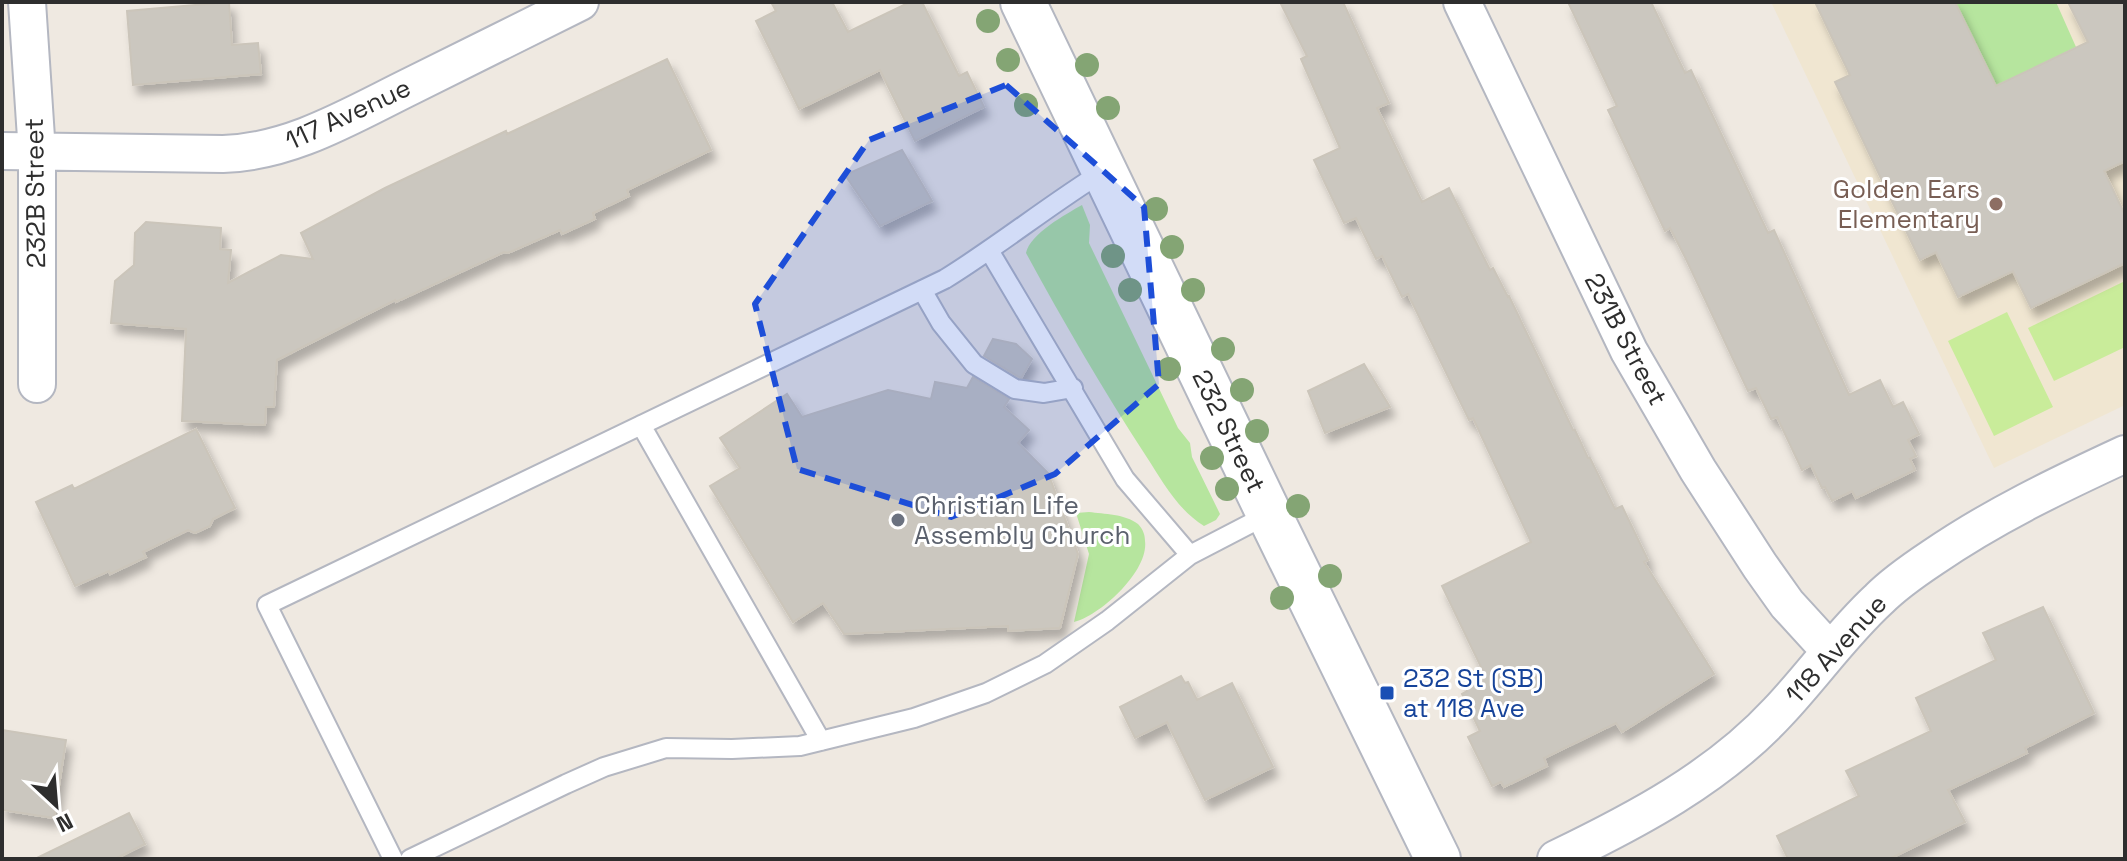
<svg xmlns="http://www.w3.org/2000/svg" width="2127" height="861" viewBox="0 0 2127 861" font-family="'Space Grotesk',sans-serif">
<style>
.education{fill:#f0e6d1}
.green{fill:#b6e59e}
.pitch{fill:#c9ec9a}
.building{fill:#cbc7bf;stroke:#cbc5ba;stroke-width:2;filter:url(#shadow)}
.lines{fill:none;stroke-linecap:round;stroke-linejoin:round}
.service-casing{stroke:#b4b7c1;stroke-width:22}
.minor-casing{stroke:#b4b7c1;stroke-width:40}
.secondary-casing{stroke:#b4b7c1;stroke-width:48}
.service{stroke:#fff;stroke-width:18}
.minor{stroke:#fff;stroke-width:36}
.secondary{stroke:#fff;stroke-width:44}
.tree{fill:#84a574}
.marked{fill:#1d4ed8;fill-opacity:0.2;stroke:#1d4ed8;stroke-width:6;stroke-dasharray:16 10;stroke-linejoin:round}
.education-dot{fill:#8d6e63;stroke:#fff;stroke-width:3}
.worship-dot{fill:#6b7280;stroke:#fff;stroke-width:3}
.transit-dot{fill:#1a4fb4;stroke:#fff;stroke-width:3}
.labels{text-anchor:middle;stroke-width:6;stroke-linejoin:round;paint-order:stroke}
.street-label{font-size:26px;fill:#2e2e2e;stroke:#fff}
.education-label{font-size:26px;fill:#785e54;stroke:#fff;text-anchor:end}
.worship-label{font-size:26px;fill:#5b616d;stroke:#fff;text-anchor:start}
.transit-label{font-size:26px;fill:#164399;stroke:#fff;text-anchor:start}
</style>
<defs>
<filter id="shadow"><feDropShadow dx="5" dy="9" stdDeviation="4" flood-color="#0004"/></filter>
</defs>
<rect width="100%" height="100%" fill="#efe9e1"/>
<path class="education" d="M1771,2H2125V405L1994,468Z"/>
<path class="green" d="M1955,2H2056L2076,47L1996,86Z
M1082,205L1090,225L1089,243L1178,428L1190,443L1192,457L1220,514L1216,520L1204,526C1177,509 1163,482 1146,456C1103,390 1063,321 1026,253C1030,234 1066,214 1082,205Z
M1089,512C1104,514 1125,514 1138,524C1143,529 1145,535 1145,541C1149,571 1100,616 1074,622L1089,554L1076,513Z"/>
<path class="pitch" d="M2125,281V347L2054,381L2028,328Z
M2007,312L2053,407L1994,436L1948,341Z"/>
<path class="building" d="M229,2L232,45L258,43L261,74L133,85L127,11Z
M771,2H832L848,32L910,2H922L959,76L967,72L984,107L915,141L880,70L799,109L756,21L776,11Z
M1280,2H1343L1389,103L1377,108L1422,202L1449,188L1490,270L1493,268L1508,297L1509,296L1573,430H1575L1588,458H1590L1615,509L1622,506L1648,560L1644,562L1714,674L1622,732L1616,723L1544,758L1547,766L1504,787L1501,782L1492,786L1468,737L1480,731L1462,694L1467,691L1462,679L1482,669L1442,586L1531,542L1473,418L1469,420L1408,294L1402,297L1382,256L1376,259L1356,218L1344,223L1314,160L1340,148L1301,59L1307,56Z
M1568,2H1651L1685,73L1691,70L1768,233L1774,230L1849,395L1880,380L1893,407L1903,402L1919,434L1908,440L1916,456L1910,459L1915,470L1856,498L1852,491L1832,501L1825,487L1822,488L1811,465L1802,470L1777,417L1771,419L1756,388L1748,391L1686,259L1670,228L1665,231L1608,110L1617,106Z
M1815,2H1955L1996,86L2088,42L2068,2H2125V161L2104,171L2125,215V263L2031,308L2013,271L1958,297L1936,252L1920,260L1835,82L1850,75Z
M667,59L711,150L627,190L629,196L593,213L595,219L562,234L560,230L508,253L504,252L396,302L395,300L277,360L274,407H266L265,425L182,421L186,329L111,323L115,281L134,265L135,233L146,222L221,228L220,249L231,250L228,283L281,255L313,259L301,233L385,188L506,131L507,134Z
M902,150L932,201L880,226L845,175Z
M993,339L1016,344L1032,359L1021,378L984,356Z
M1364,364L1390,407L1325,433L1308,391Z
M973,377L1009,399L1004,407L1029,430L1018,443L1048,473L1078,554L1060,628L1008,631V626L844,634L823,603L793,622L710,486L740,468L720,438L787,394L802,417L888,390L931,399L935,382L967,388Z
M196,429L235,508L213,519L210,526L195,533L188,530L143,552L146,557L110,574L109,571L75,586L36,502L72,485L74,489Z
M2043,607L2094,713L2025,748L2027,753L1948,790L1965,822L1889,859H1788L1777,836L1859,796L1846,771L1931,731L1916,698L1996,660L1983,633Z
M1181,676L1185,683L1188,682L1197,700L1232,683L1273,767L1205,800L1167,722L1135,738L1120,707Z
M2,730L66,740L54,818L2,810Z
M129,813L145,844L115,859H35Z"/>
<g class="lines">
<defs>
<path id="service" d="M990,252L1125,479L1190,555
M922,290L941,323L974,364L1015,389L1044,393L1073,388
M641,425L821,741
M393,859L267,605L945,279C1000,245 1049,205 1104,171
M410,859L566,784L604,767L666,748L732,749L800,746L914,718L986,693L1045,664L1107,621L1190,555L1269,514"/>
<path id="minor" d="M27,2L37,153V384
M1462,2L1629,351L1698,470L1760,566L1787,604L1830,651
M2,151L223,154C291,152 350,116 411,86C467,58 524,30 580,2
M1556,859C1635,821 1717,778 1778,712C1813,675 1842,633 1879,599C1895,583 1914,570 1932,558C1993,516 2058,485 2125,454"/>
<path id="secondary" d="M1023,2L1269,514L1438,859"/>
</defs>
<use href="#service" class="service-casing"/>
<use href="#minor" class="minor-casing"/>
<use href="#secondary" class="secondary-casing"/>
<use href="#service" class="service"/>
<use href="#minor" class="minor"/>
<use href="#secondary" class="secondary"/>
</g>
<g class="tree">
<circle cx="988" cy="21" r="12"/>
<circle cx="1008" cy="60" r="12"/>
<circle cx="1087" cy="65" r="12"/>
<circle cx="1026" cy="105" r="12"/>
<circle cx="1108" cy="108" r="12"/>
<circle cx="1156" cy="209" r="12"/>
<circle cx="1172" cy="247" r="12"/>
<circle cx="1113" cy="256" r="12"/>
<circle cx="1130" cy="290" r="12"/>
<circle cx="1193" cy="290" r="12"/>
<circle cx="1223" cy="349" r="12"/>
<circle cx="1169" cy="369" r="12"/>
<circle cx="1242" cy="390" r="12"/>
<circle cx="1257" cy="431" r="12"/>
<circle cx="1212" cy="458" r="12"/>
<circle cx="1227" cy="489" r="12"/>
<circle cx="1298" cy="506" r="12"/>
<circle cx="1330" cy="576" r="12"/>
<circle cx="1282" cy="598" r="12"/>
</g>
<path class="marked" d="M1006,85L1144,207L1159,384L1055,474L951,517L797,469L755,304L869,140Z"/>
<circle class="education-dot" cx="1996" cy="204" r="8"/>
<circle class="worship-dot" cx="898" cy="520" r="8"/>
<rect class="transit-dot" x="1379" y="685" width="16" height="16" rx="4"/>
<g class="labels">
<g class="street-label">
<text transform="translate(348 114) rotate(-25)" y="9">117 Avenue</text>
<text transform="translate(35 193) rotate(-91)" y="9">232B Street</text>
<text transform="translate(1626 339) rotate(62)" y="9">231B Street</text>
<text transform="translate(1229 431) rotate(64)" y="9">232 Street</text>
<text transform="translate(1836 649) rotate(-48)" y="9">118 Avenue</text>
</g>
<g class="education-label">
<text x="1980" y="198">Golden Ears<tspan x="1980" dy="30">Elementary</tspan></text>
</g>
<g class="worship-label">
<text x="914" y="514">Christian Life<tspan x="914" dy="30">Assembly Church</tspan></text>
</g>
<g class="transit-label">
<text x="1403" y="687">232 St (SB)<tspan x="1403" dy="30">at 118 Ave</tspan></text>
</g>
</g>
<rect width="2127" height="861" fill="none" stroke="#2e2e2e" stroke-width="8"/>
<g transform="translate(56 805) rotate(154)" stroke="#ffffff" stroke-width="6" paint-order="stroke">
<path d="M0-6L14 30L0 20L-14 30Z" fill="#2e2e2e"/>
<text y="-12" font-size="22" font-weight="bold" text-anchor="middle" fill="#2e2e2e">N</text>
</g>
</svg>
